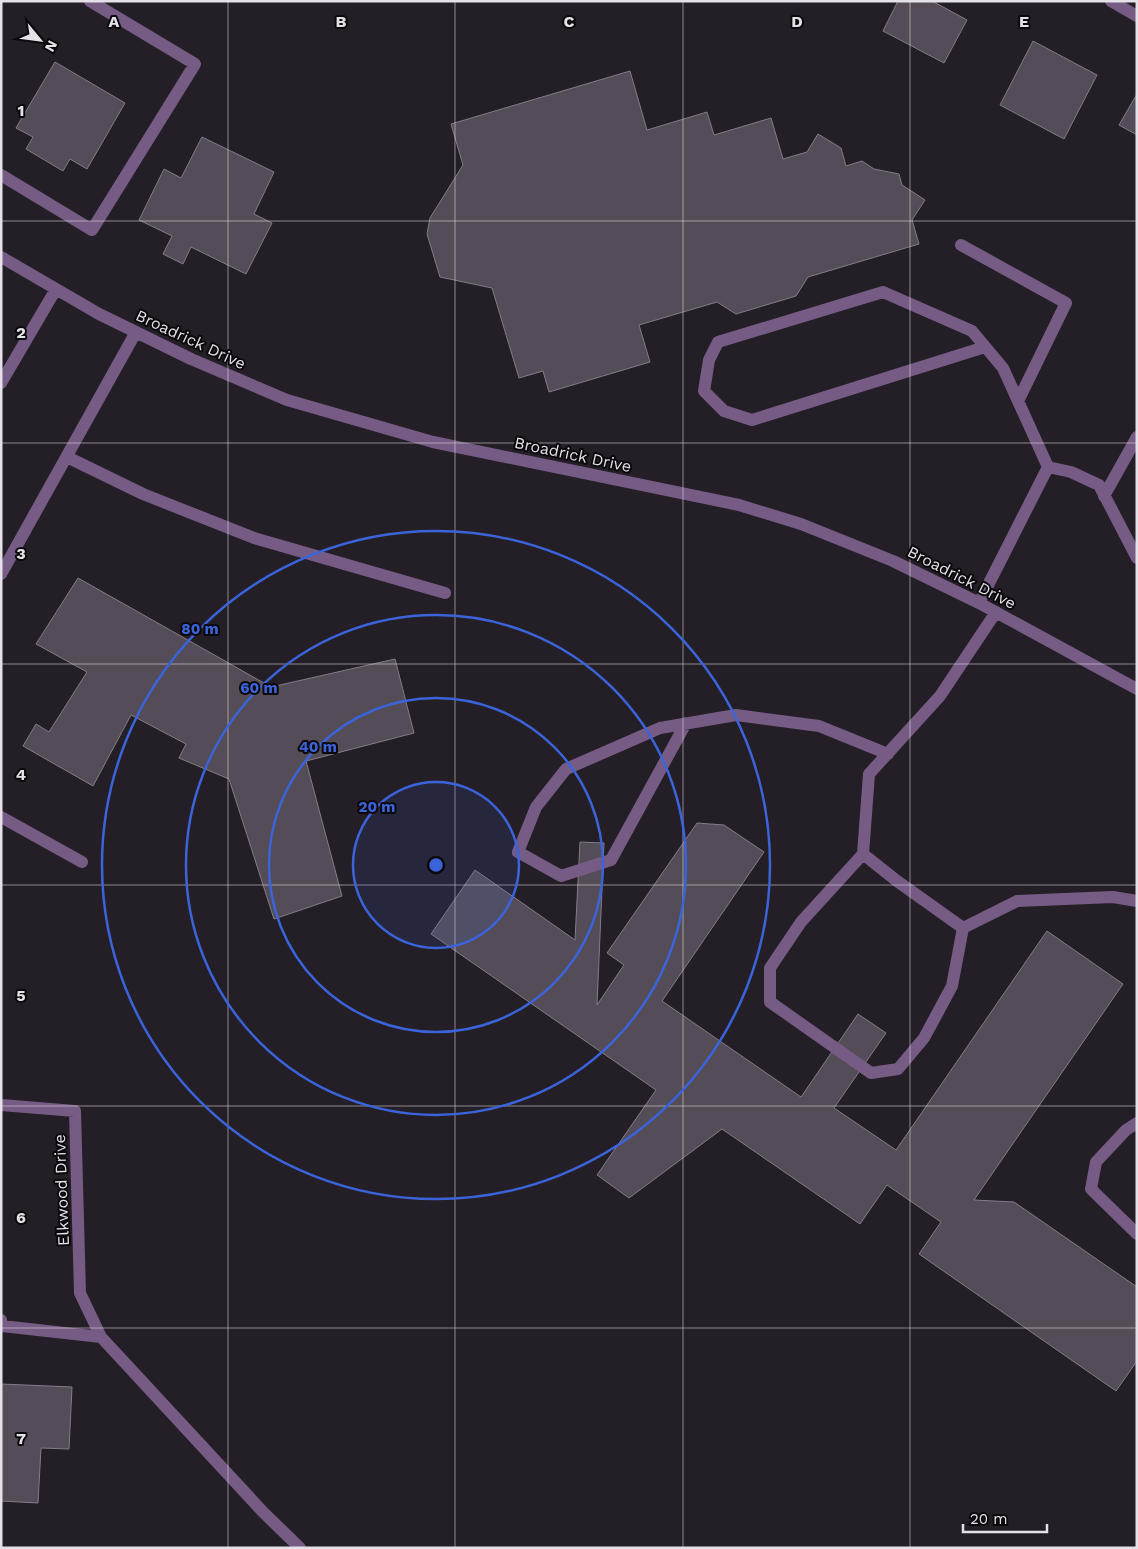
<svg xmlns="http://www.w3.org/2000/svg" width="1138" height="1549" viewBox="0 0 1138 1549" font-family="'Work Sans',sans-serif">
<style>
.building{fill:#544d58;stroke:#847c88}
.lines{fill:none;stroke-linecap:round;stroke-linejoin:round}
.minor{stroke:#765c84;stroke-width:12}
.grid{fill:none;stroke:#e5e1e8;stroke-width:1;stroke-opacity:0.55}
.ring{fill:none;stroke:#3b64da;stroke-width:2.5}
.labels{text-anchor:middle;stroke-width:4;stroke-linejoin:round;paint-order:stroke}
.street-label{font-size:16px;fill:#e5e1e8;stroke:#0c090d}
.grid-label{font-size:16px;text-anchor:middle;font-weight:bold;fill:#e5e1e8;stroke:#0c090d;stroke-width:4;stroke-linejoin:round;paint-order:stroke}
.centre{fill:#3b64da;stroke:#0c090d;stroke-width:2.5}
.ring-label{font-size:15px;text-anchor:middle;font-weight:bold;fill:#3b64da;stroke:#0c090d;stroke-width:4;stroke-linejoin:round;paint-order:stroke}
</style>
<rect width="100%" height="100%" fill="#241e27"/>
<path class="building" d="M898,1H932L967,20L944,63L883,31Z
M1033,41L1097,75L1064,139L1000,105Z
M55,62L125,103L87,169L70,159L63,171L26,149L33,137L16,128Z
M630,71L647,130L707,112L714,135L771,118L783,159L807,152L818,134L841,148L846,166L862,161L874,169L899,174L902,185L925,200L912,220L919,244L808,277L796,296L736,314L717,302L639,325L650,362L549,392L543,371L519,378L492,288L440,277L427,234L430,218L463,165L451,124Z
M1137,94V135L1119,125Z
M202,137L274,172L254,214L272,223L246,274L191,247L183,264L163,254L172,236L139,220L164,169L181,178Z
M78,578L271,687L395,659L414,733L306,761L342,896L274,919L229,779L179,758L186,744L131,715L93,786L23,746L36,724L49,732L87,672L36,644Z
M697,823L724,825L764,852L662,1001L801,1097L858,1014L886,1033L834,1108L896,1150L1047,931L1123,984L974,1200L1014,1202L1137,1287V1361L1116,1391L919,1254L941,1222L887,1185L860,1224L722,1129L629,1198L597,1175L656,1090L431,934L475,870L575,940L580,842L604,843L597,1005L624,965L607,953Z
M1,1384L72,1387L69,1449L41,1448L38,1503L1,1501Z"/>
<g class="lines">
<path class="minor" d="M1111,1L1137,16
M1,175L92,230L195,64L90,1
M961,245L1066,303L1018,401
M1,257L99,314L191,359L287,400L433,442L739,505L801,524L893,561L979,603L1137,689
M985,347L752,420L724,411L704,391L709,360L718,342L883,292L972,331L1003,368L1048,467
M1,383L56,289
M67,457L143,494L254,538L445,593
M1104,496L1137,437
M1,574L136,332
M979,603L1048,467L1071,472L1099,485L1137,558
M996,612L940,696L869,774L863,854L897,881L963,928L1017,901L1113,897L1137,901
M686,723L611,860L561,876L518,852L536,807L566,769L660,728L736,715L819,726L888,754
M1,817L82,862
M863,854L801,922L770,968V1002L871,1073L898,1069L924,1038L952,986L963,928
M1,1105L75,1111L80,1293L101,1337L2,1326L1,1320
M1137,1123L1126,1130L1096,1162L1091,1189L1137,1234
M101,1337L263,1512L300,1548"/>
</g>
<path class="grid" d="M228,1V1548M455,1V1548M683,1V1548M910,1V1548M1,221H1137M1,443H1137M1,664H1137M1,885H1137M1,1106H1137M1,1328H1137"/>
<circle cx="436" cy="865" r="83" fill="#3b64da" fill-opacity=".12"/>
<g class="ring">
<circle cx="436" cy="865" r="83"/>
<circle cx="436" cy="865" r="167"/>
<circle cx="436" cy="865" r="250"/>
<circle cx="436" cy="865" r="334"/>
</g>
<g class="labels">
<g class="street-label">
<text transform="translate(191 339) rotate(25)" y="6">Broadrick Drive</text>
<text transform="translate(573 454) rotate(12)" y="6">Broadrick Drive</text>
<text transform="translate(962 577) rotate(27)" y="6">Broadrick Drive</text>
<text transform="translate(61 1190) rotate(-92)" y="6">Elkwood Drive</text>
</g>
</g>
<g class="grid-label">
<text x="114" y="27">A</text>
<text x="341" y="27">B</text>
<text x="569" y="27">C</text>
<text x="797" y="27">D</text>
<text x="1024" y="27">E</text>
<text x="21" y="116">1</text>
<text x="21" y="338">2</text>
<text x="21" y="559">3</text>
<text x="21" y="780">4</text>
<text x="21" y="1001">5</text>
<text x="21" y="1223">6</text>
<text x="21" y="1444">7</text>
</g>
<circle cx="436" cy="865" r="8" class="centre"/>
<g class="ring-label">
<text x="200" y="634">80 m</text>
<text x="259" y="693">60 m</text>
<text x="318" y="752">40 m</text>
<text x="377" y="812">20 m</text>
</g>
<rect width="1138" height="1549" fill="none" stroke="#e5e1e8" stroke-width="5"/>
<g transform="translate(40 40) rotate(119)" stroke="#0c090d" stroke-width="4" paint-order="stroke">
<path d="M0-4L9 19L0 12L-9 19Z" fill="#e5e1e8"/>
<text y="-8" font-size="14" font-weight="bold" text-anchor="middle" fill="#e5e1e8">N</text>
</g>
<path d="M963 1524v8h84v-8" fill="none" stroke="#e5e1e8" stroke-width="2.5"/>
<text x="970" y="1524" font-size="15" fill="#e5e1e8" stroke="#0c090d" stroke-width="4" paint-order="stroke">20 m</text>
</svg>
